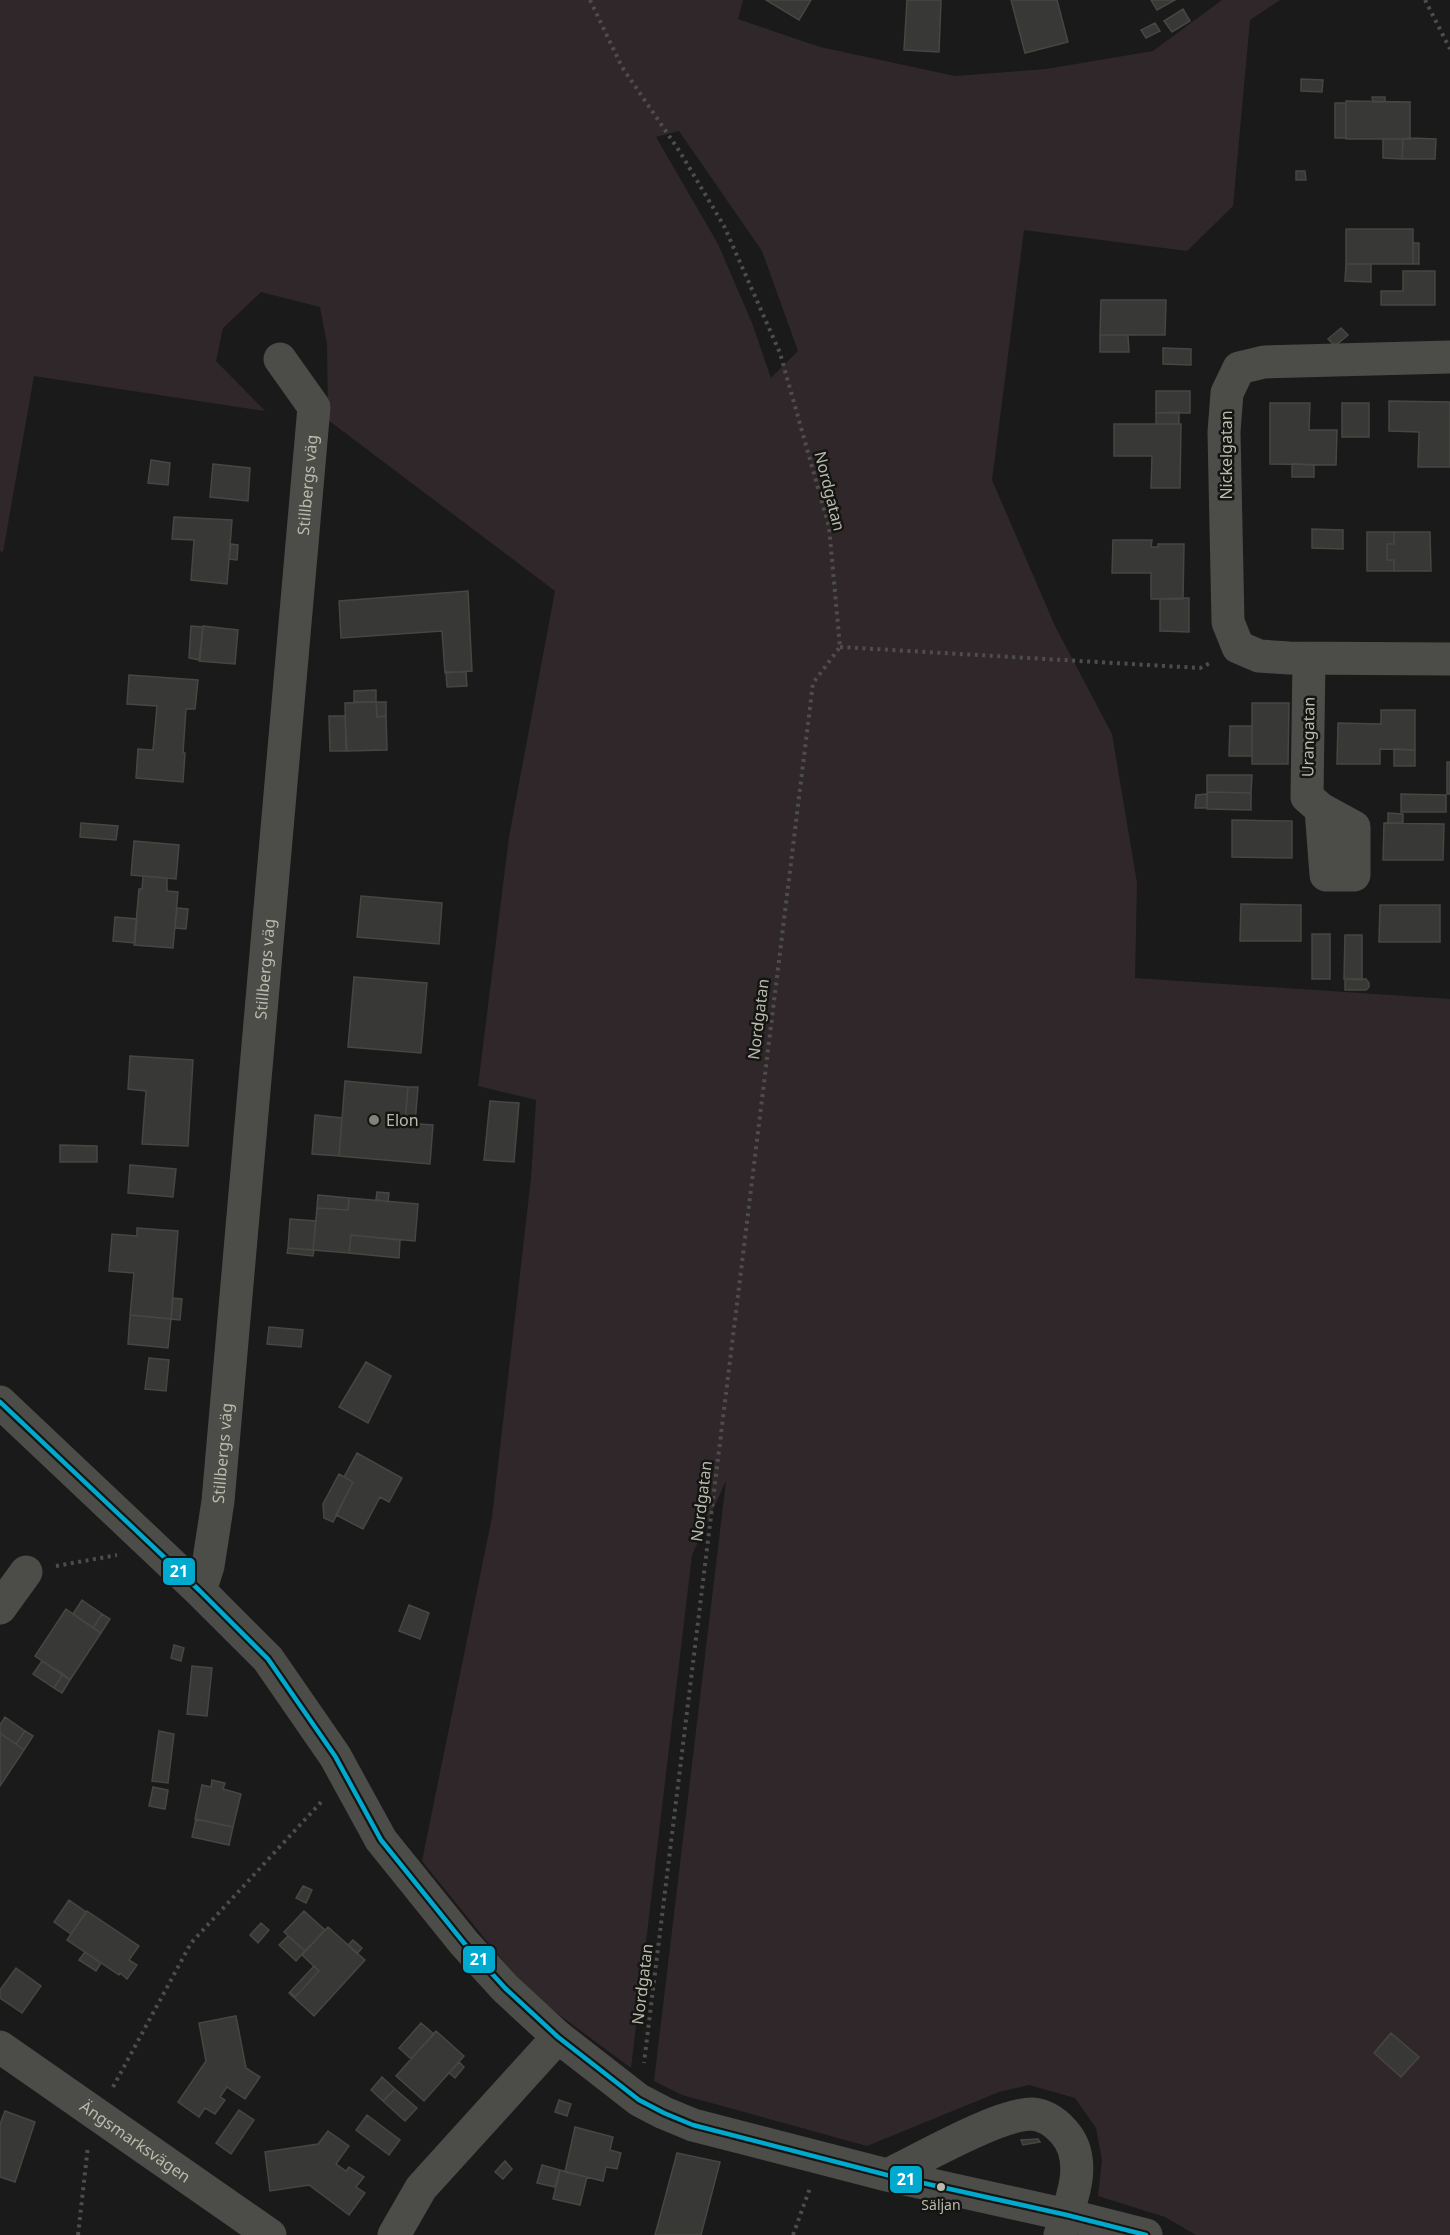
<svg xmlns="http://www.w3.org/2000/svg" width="1450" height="2235" viewBox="0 0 1450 2235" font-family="'Noto Sans',sans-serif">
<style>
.green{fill:#30272b;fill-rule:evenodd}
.building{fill:#383836;stroke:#464642;stroke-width:1.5}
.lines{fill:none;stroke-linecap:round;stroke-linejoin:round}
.path{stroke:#4d4e4a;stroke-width:4;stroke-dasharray:3 4.5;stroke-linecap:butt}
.minor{stroke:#4c4c48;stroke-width:33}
.tertiary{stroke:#4c4c48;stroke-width:33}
.bus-1-casing{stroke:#151614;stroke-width:9}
.bus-1{stroke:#00a9ce;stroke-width:4.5}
.poi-dot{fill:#828378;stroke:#151614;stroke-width:2}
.bus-dot{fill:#babbab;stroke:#151614;stroke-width:2}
.labels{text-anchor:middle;stroke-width:5;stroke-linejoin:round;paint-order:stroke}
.bus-label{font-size:14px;fill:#babbab;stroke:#151614}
.street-label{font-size:16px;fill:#babbab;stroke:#151614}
.poi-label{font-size:16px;fill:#babbab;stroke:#151614;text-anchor:start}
.line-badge{stroke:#151614;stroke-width:2}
.badge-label{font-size:16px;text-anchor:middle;font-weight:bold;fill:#fff}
</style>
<rect width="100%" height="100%" fill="#1a1a1a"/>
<path class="green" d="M0,0H743L738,19L820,47L955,76L1046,69L1153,51L1222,0H1280L1250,20L1233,206L1187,251L1024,230L992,480L1055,626L1112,734L1137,883L1135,978L1450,999V2235H1196L1165,2217L1098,2196L1102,2160L1096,2128L1075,2098L1029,2085L999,2092L867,2146L682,2095L654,2081L726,1481L692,1555L631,2068L531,1994L485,1939L422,1861L492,1517L531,1178L536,1100L478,1086L509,837L555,591L328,420L327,344L320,307L261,292L223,328L216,361L265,411L34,376L3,552L0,551ZM679,131L762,251L798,351L771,378L752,323L718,244L656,137Z"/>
<path class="building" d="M766,0H811L799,20Z
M907,0H941L939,52L904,50Z
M1011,0H1057L1068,42L1025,53Z
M1151,0H1175L1157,10Z
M1183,9L1190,21L1172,32L1164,21Z
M1155,23L1160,31L1146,38L1141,30Z
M1301,79L1323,80L1322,92L1301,91Z
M1372,97H1385V102H1373Z
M1346,101L1410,102V139H1346Z
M1335,103H1346V138H1335Z
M1410,138L1436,139L1435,159H1402L1403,139Z
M1383,139H1403L1402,159L1383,158Z
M1296,171H1305L1306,180H1296Z
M1346,229H1413V264H1346Z
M1413,243H1419V264H1413Z
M1346,264H1371V282L1345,281Z
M1403,271H1435V305H1381V291H1403Z
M1101,300H1166L1165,335H1100Z
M1341,328L1348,335L1335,346L1328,339Z
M1100,335H1128L1129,352H1100Z
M1163,348L1191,349V365L1163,364Z
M1156,391H1190V413H1156Z
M1389,401L1450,402V467H1418L1419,432L1389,431Z
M1270,403H1310L1309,430H1337L1336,465L1270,464Z
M1342,403H1369V437H1342Z
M1179,412V424H1156V413Z
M1114,424H1181L1180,488H1151L1152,456H1114Z
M151,460L170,463L168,485L148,483Z
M213,464L250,468L248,501L210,497Z
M1292,464L1314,465V477H1292Z
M174,517L232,520L227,584L191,580L194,540L172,539Z
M1312,529L1343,530V549L1312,548Z
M1367,532H1394V544H1387V560H1394V571H1367Z
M1394,532H1430L1431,571H1394V560H1387V544H1394Z
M1113,540H1152L1151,547H1158V544H1184L1183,599H1151V573H1112Z
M231,544L238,545L237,560L229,559Z
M468,591L472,671L445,673L442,631L341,638L339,601Z
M1183,598H1189V632L1160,631V599Z
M191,626L203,627L200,660L189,658Z
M203,626L238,630L235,664L199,661Z
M446,672H466L467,686L447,687Z
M129,675L198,680L195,709H186L183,753H185L183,782L136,778L138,749L153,750L157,706L127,704Z
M376,690V702H354V691Z
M376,702L377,717L386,716L387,750L346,751L345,703Z
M376,702H386V716L377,717Z
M1252,703H1289L1288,764H1252Z
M1381,710H1415V750L1380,749V764H1337L1338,723L1381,724Z
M329,716H345L347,751H330Z
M1230,726H1252V756H1229Z
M1394,749L1415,750V766H1394Z
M1447,762H1450V794H1447Z
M1207,775H1252L1251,793L1207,792Z
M1207,792L1251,793V810L1207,809Z
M1207,794V808H1195L1196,795Z
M1401,794L1446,795V812H1401Z
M1388,813L1403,814V823H1388Z
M1232,820L1292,821V858L1232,857Z
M81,823L118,826L116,840L80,837Z
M1384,823L1444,824L1443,860H1383Z
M134,841L179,845L176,879L131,875Z
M143,876L167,878V891L178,892L173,948L134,945L139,889H142Z
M361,896L442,903L439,944L357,937Z
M1241,904L1301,905V941H1240Z
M1380,905H1440V942H1379Z
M177,908L188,909L186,929L175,928Z
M115,917L137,919L135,943L113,941Z
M1312,934H1330V979H1312Z
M1345,935H1362V980L1344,979Z
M354,977L427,983L421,1053L348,1047Z
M1345,979H1366L1369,983V987L1366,990H1345Z
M130,1056L193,1060L188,1146L142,1144L146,1091L128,1089Z
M345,1081L408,1087L405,1123L433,1125L430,1164L339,1156Z
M408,1087H418L415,1124L405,1123Z
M490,1101L519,1103L514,1162L484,1160Z
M315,1115L342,1118L339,1156L312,1154Z
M60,1145L97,1146V1162H60Z
M130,1165L176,1169L173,1197L128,1193Z
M377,1192L389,1193L388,1202L376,1200Z
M318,1195L349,1198L348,1210L317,1208Z
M349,1198L418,1204L415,1241L351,1235L349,1253L313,1250L317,1208L348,1210Z
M290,1219L316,1221L313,1250L288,1248Z
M137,1228L178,1231L171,1319L130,1315L134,1273L109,1271L112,1234L137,1236Z
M351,1235L400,1240L399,1258L349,1253Z
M288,1248L314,1250L313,1256L287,1253Z
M173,1298L182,1299L180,1320L171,1319Z
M130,1315L171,1319L168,1348L128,1344Z
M269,1327L303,1330L301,1347L267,1344Z
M149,1358L169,1360L166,1391L145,1389Z
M366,1362L391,1376L368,1423L339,1407Z
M357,1453L402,1478L389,1502L380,1497L363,1529L336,1515L353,1482L344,1477Z
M339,1474L353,1482L333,1522L324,1518L323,1504Z
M82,1600L102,1614L93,1628L73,1614Z
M409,1605L429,1613L420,1639L399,1631Z
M66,1609L101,1633L70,1680L35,1656Z
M102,1614L110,1619L101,1633L93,1628Z
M174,1645L184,1648L181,1661L171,1658Z
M42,1661L63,1674L54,1688L33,1674Z
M192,1666L212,1668L207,1716L187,1714Z
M63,1674L70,1680L62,1693L54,1688Z
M5,1717L25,1731L16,1744L0,1733V1725Z
M25,1731L33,1736L24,1750L16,1744Z
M159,1731L174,1734L168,1783L152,1781Z
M0,1733L24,1750L0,1786Z
M212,1780L225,1783L223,1789L241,1794L233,1827L195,1819L202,1785L211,1787Z
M153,1787L168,1790L165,1809L149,1806Z
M196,1819L233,1827L229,1845L192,1837Z
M303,1886L312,1890L306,1903L296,1898Z
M69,1900L86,1912L71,1934L54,1922Z
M87,1911L139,1946L129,1960L137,1965L127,1979L120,1973L119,1975L67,1940Z
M304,1911L325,1930L305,1951L284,1932Z
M261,1923L269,1930L258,1943L250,1935Z
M328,1927L365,1960L314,2016L289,1993L290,1992L295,1997L319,1971L302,1955Z
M288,1936L305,1951L296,1961L279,1945Z
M353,1940L362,1948L357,1954L348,1945Z
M85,1952L101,1963L96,1971L79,1960Z
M314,1966L319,1971L295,1997L290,1992Z
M16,1968L41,1986L22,2013L0,1998V1990Z
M236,2016L246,2068L260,2077L245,2099L227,2087L220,2097L225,2100L215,2114L205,2108L199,2117L178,2102L206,2061L199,2023Z
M421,2023L434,2034L411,2059L399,2048Z
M436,2031L464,2056L424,2101L396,2076Z
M1391,2033L1419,2057L1401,2077L1374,2053Z
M459,2062L464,2067L455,2078L449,2073Z
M382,2077L395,2089L383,2101L371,2090Z
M395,2089L417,2108L405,2121L383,2101Z
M559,2100L571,2104L567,2116L555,2112Z
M239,2110L254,2120L231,2154L216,2143Z
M5,2111L35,2122L15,2182L0,2177V2124Z
M367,2115L400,2140L389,2155L356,2130Z
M575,2127L613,2137L610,2150L621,2153L617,2169L606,2167L603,2181L565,2172Z
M328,2131L349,2146L336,2164L346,2171L349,2167L364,2177L356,2187L365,2193L349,2215L309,2185L270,2191L265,2152L318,2144Z
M1038,2139L1040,2142L1023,2145L1021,2140Z
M677,2153L720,2162L701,2235H655Z
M505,2161L512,2169L503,2179L495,2172Z
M542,2165L560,2170L555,2187L537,2183Z
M560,2170L587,2177L580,2205L553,2199Z"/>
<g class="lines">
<path class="path" d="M590,0L622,67L680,152L724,226L780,353L829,527L840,647L813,683L644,2063
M1425,0L1450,49
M840,647L1200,668L1212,662
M56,1566L117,1555
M113,2087L191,1943L323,1800
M78,2235L88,2146
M793,2235L810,2188"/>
<g class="minor">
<path d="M1450,357L1264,362L1239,368L1227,393L1224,432L1228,622L1238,647L1259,656L1289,658L1450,659"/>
<path d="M1309,659L1307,797L1321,809L1326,875H1354V827L1321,809"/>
<path id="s1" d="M200,1591L208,1566L218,1501L314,407L280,359"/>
<path d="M0,1608L26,1572"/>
<path id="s2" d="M0,2047L270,2235"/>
<path d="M887,2175C921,2159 998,2114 1032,2114C1045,2115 1054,2121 1063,2131C1090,2160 1071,2202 1060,2235"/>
<path d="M394,2235L421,2188L558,2037"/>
</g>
<path class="tertiary" d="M0,1402L200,1591L268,1659L335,1756L381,1840L464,1943L505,1988L558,2037L639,2100L664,2113L693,2125L887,2175L1067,2215L1146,2235"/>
<defs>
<path id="bus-1" d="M0,1402L200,1591L268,1659L335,1756L381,1840L464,1943L505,1988L558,2037L639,2100L664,2113L693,2125L887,2175L1067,2215L1146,2235"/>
</defs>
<use href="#bus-1" class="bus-1-casing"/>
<use href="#bus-1" class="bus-1"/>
</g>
<circle class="poi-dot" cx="374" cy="1120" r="6"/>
<circle class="bus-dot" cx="941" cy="2187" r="5"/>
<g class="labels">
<g class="bus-label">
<text x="941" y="2210">Säljan</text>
</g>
<g class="street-label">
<text transform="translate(1226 455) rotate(-90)" y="6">Nickelgatan</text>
<text dy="6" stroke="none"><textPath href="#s1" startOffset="1112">Stillbergs väg</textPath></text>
<text transform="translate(830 491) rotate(76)" y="6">Nordgatan</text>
<text transform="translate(1308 737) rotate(-89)" y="6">Urangatan</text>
<text dy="6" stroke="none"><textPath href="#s1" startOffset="626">Stillbergs väg</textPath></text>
<text transform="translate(758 1019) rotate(-83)" y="6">Nordgatan</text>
<text dy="6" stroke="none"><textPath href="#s1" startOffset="140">Stillbergs väg</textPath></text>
<text transform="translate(701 1501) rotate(-83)" y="6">Nordgatan</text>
<text transform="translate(642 1984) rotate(-83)" y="6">Nordgatan</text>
<text dy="6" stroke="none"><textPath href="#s2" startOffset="165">Ängsmarksvägen</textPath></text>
</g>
<g class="poi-label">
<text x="386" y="1126">Elon</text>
</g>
</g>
<g class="line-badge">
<rect x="162" y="1557" width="34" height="29" rx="6" fill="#00a9ce"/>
<rect x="462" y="1945" width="34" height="29" rx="6" fill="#00a9ce"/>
<rect x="889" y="2165" width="34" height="29" rx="6" fill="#00a9ce"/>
</g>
<g class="badge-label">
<text x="179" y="1577">21</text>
<text x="479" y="1965">21</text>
<text x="906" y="2185">21</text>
</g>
</svg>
